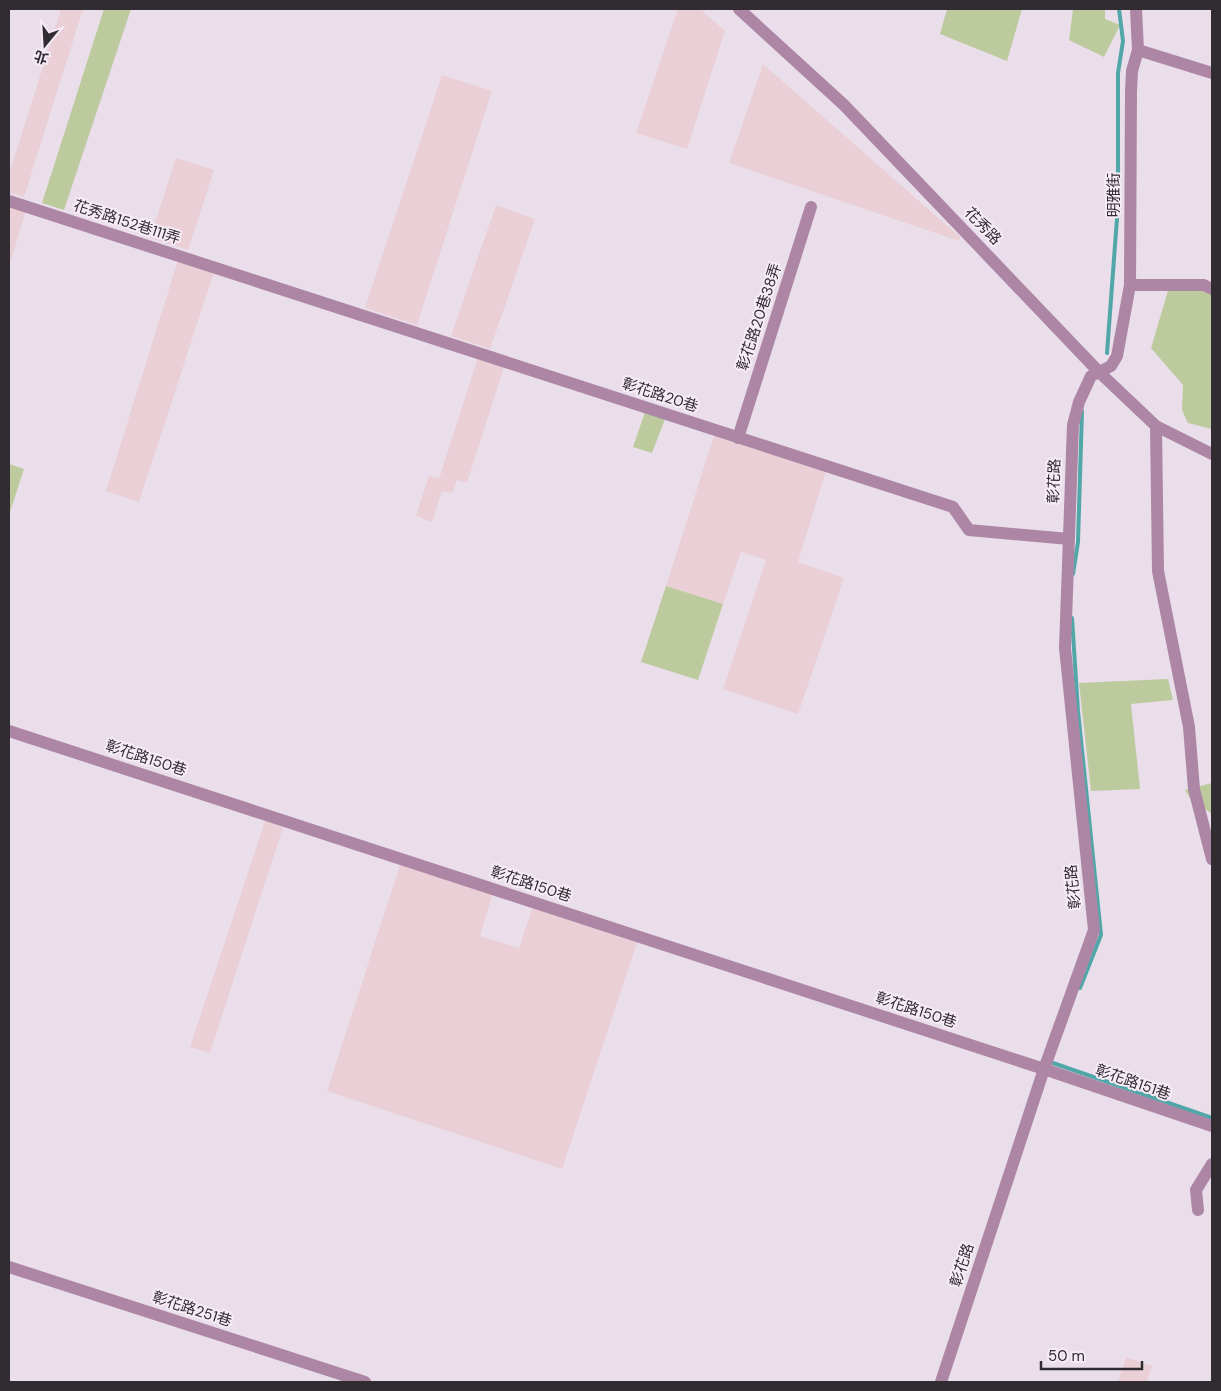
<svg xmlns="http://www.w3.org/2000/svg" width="1221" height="1391" viewBox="0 0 1221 1391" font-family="'DM Sans','Noto Sans TC',sans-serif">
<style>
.industrial{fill:#ead0d6}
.green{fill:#bcca9d}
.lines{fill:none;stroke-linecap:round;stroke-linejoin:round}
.stream{stroke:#51a7a8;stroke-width:4}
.minor{stroke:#ad86a5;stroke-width:12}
.labels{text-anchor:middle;stroke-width:4;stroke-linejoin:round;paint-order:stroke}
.street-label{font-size:15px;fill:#312c31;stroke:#f6ebf7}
</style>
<rect width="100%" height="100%" fill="#e9deea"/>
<path class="industrial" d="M61,9H83L24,197L9,192V174Z
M678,9H700L725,31L687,149L636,133Z
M763,64L960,237L959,241L729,163Z
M442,75L492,91L417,325L365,308Z
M176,158L214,170L188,250L150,238Z
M9,202L27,208L9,266Z
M496,205L535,219L490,349L451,336Z
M179,257L215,269L139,502L106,491Z
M478,357L504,367L467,483L457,480L452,493L442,491L432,522L416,516L429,476L439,479Z
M714,436L826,471L798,562L844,578L798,714L723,689L766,560L741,552L723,604L666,586Z
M266,818L284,824L210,1053L190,1047Z
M401,862L493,893L480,936L519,948L533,906L638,940L562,1169L327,1091Z
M1126,1357L1152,1366L1147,1382H1118Z"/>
<path class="green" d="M104,9H131L64,210L42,203Z
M947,9H1022L1007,61L940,34Z
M1073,9H1105V19L1120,25L1104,57L1069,40Z
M1170,284L1212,288V429L1188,423L1182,410L1183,385L1151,348Z
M645,412L665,419L652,453L633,447Z
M9,464L24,469L9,515Z
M666,586L723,604L698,680L641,662Z
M1168,679L1173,700L1131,704L1140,789L1091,791L1079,683Z
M1212,783V814L1190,798L1185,790Z"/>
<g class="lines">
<path class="stream" d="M1107,353L1118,205V73L1123,41L1119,9
M1073,574L1078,542L1082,411
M1072,618L1078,711L1101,935L1080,988
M1050,1062L1212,1118"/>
<path class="minor" d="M739,9L844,105L1099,372L1156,426L1212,454
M1138,50L1212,73
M9,201L953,507L969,530L1069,539
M1130,285H1204L1212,289
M1156,426L1158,571L1189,727L1194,789L1212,859
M738,438L811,207
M9,731L1044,1069L1212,1126
M1198,1210L1196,1190L1212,1164
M9,1267L365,1382
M941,1382L1044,1069L1094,930L1065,648L1073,425L1079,402L1091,376L1111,366L1117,356L1130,285L1131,92L1132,71L1138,50L1136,9"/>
</g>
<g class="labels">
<g class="street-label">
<text transform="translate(1114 195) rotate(-90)" y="5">明雅街</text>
<text transform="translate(127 222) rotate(18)" y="5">花秀路152巷111弄</text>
<text transform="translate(983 226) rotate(46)" y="5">花秀路</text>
<text transform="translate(759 317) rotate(-72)" y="5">彰花路20巷38弄</text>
<text transform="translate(660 395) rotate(18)" y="5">彰花路20巷</text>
<text transform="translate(1054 481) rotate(-88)" y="5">彰花路</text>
<text transform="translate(146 758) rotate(18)" y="5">彰花路150巷</text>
<text transform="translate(531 884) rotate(18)" y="5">彰花路150巷</text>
<text transform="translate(1073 887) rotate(-96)" y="5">彰花路</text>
<text transform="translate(916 1010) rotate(18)" y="5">彰花路150巷</text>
<text transform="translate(1133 1082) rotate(19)" y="5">彰花路151巷</text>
<text transform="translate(962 1265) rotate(-72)" y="5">彰花路</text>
<text transform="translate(192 1309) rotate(18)" y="5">彰花路251巷</text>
</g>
</g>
<rect width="1221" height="1391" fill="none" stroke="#312c31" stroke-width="20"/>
<g transform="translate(45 45) rotate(198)" stroke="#f6ebf7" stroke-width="4" paint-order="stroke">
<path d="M0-4L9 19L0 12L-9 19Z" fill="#312c31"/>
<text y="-8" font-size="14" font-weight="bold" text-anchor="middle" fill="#312c31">北</text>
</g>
<path d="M1041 1361v8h101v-8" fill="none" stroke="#312c31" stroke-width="2.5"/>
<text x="1048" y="1361" font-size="15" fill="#312c31" stroke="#f6ebf7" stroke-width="4" paint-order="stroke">50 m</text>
</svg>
